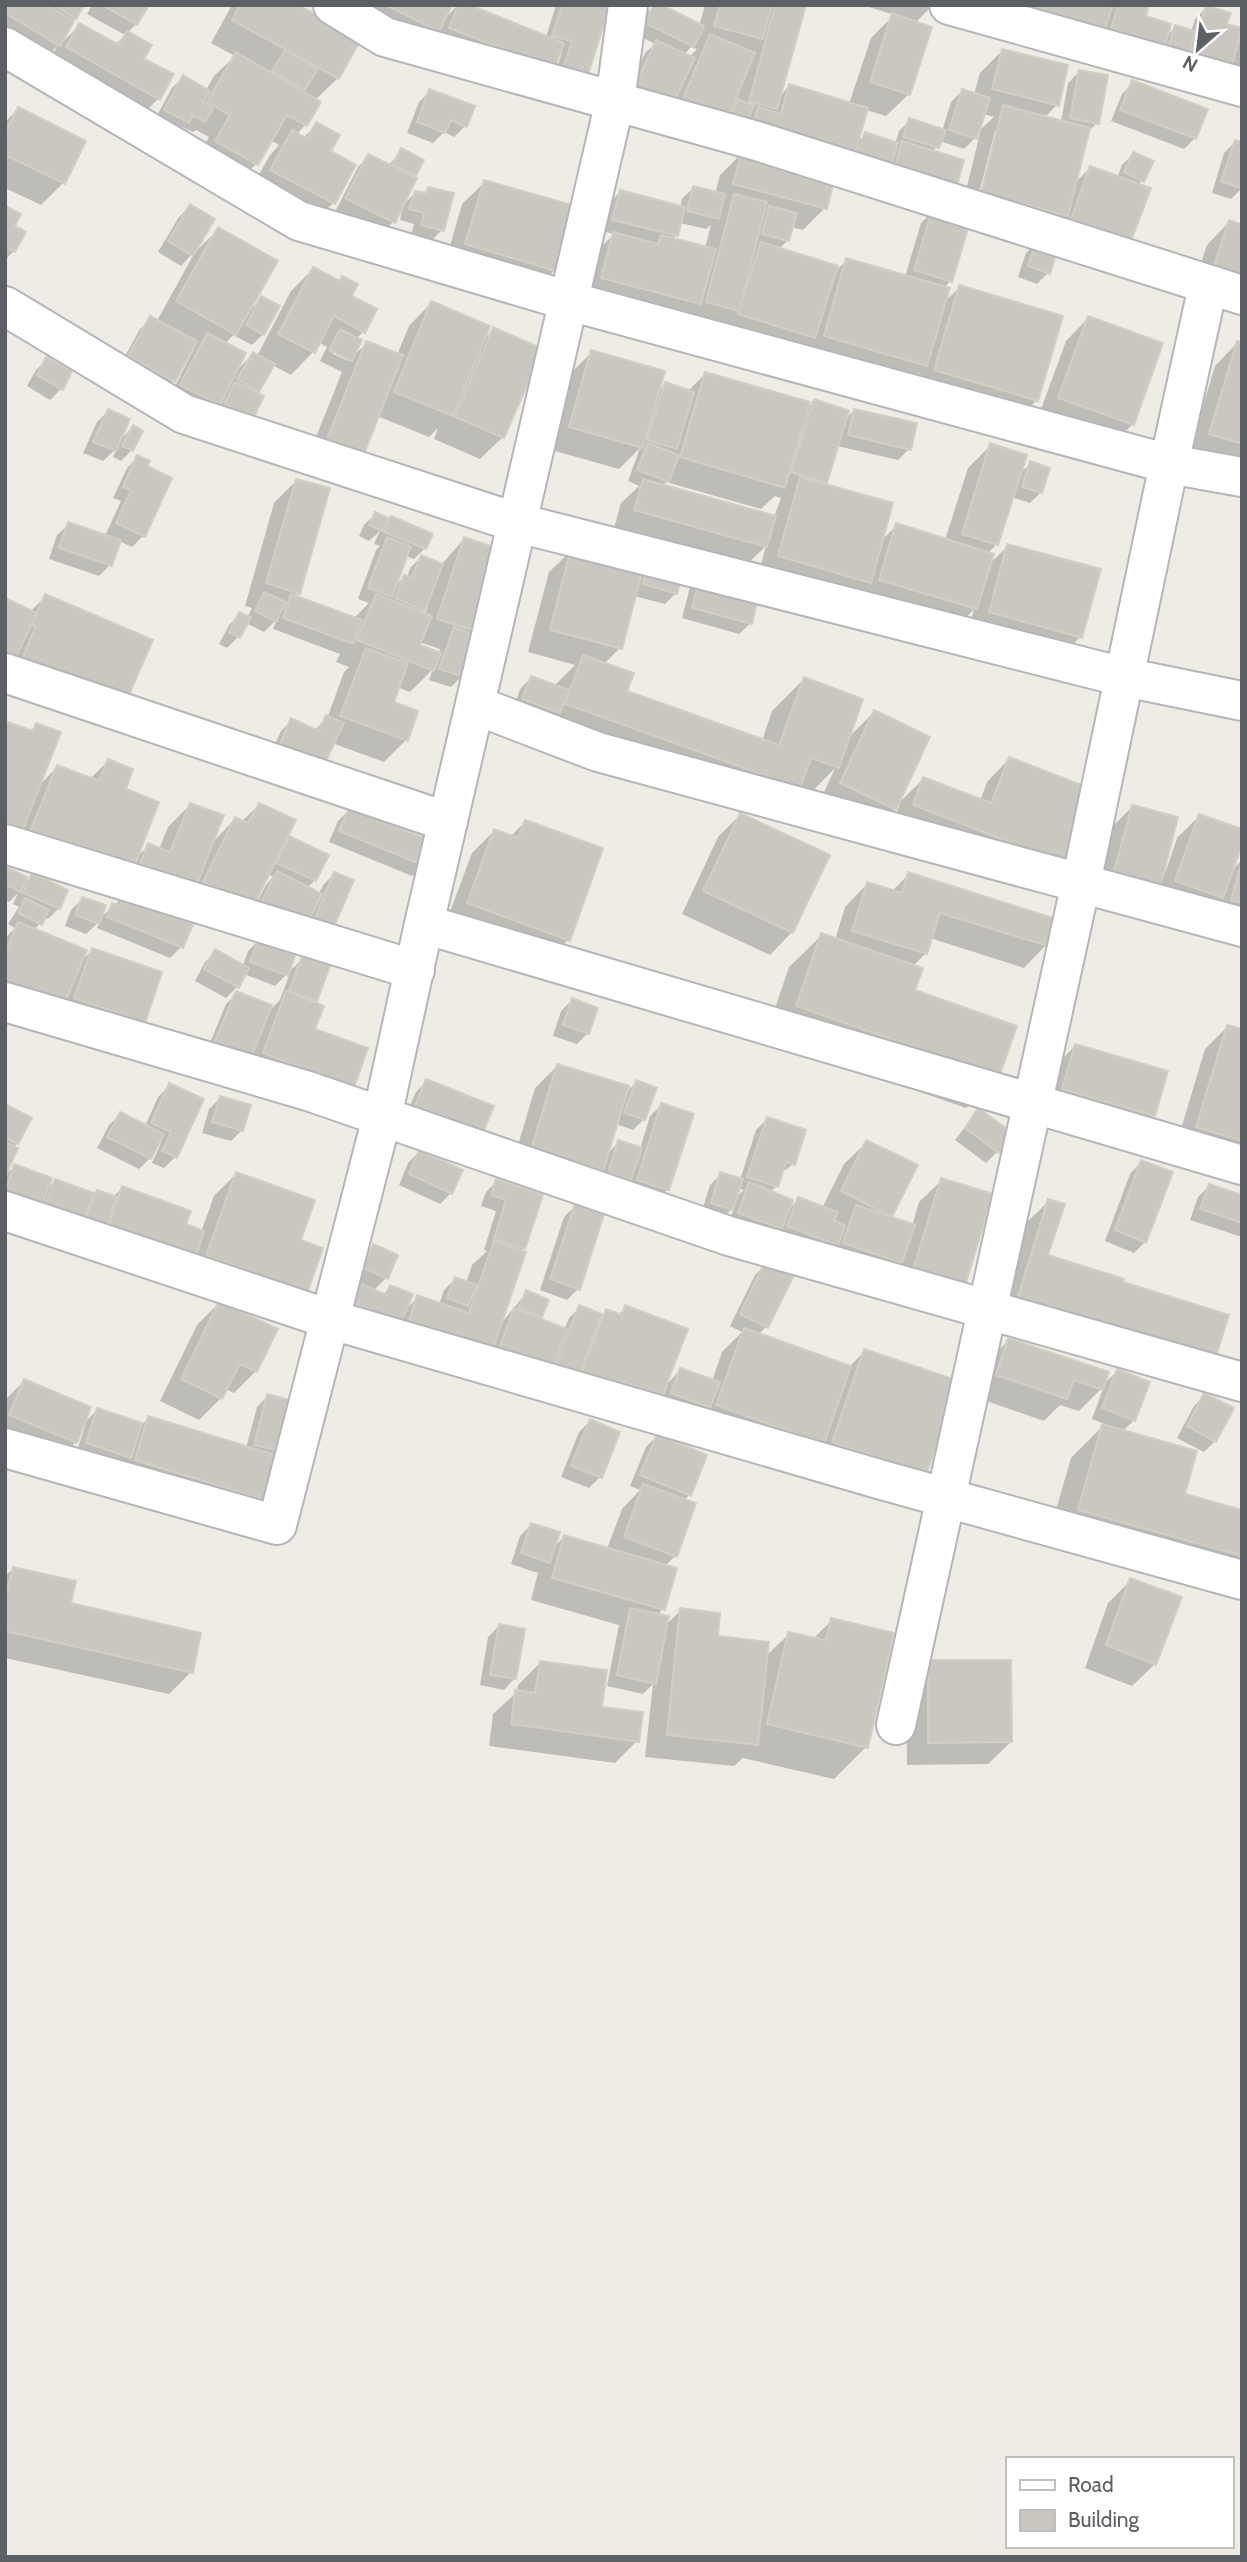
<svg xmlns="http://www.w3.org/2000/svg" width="1247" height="2562" viewBox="0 0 1247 2562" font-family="Cabin,sans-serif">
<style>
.shadow{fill:#0003;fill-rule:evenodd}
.building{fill:#cac7c1;stroke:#d3cec2;stroke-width:2}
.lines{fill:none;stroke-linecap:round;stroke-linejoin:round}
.street-casing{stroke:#b4b6bb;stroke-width:42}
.street{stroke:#fff;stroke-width:38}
</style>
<rect width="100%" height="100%" fill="#eeece4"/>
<path class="shadow" d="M5,5H82L59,45L80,25L115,45L125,35L87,14L92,5H147L136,24L127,33L142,59L158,99L136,121L45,70L57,46L36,67L5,48Z
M232,5H294L338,78L315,100L305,125L296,135L303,138L317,124L328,152L333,203L311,225L249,192L270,155L279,145L270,140L256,164L234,186L194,163L209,137L196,130L193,132L182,127L176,133L154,121L172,88L183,77L206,90L214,76L235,56L211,43Z
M343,5H450L443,20L458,5H465L546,37L556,5L608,7L587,73L554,77L562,52H559L553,68Z
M655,5L699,26L705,5H804L779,97L789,86L849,104L871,38L894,15L863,5H933L915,23L909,94L886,116L866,110L856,143L866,134L895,144L899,131L910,120L942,131L951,102L962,91L974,95L980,73L1002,51L1057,105L1044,118L1061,122L1068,83L1079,72L1097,123L1087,133L1074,184L1090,168L1117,178L1122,165L1133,154L1142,181L1137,185L1130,240L960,215L981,129L994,117L983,114L975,138L964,149L940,141L933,152L962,161L834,175L825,208L803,230L791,227L788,240L779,249L839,268L847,260L905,277L921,223L932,212L950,281L944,288V302L960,287L1037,400L1014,423L913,392L919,372L903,387L803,358L807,344L792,360L579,300L591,257L614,234L602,231L609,203L620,192L680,207L682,199L693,188L715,194L720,175L743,152L624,100L645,53L655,44L636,34L645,15ZM691,47L697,49L689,57L684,55ZM995,131H998L981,202L977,201ZM680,223L706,229L711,225L705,248L672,239L676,235Z
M1111,5H1147L1144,18L1165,37L1176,27L1191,32L1195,19L1206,8L1225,25L1242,29V103L1098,50Z
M1133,83L1195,138L1184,149L1111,121L1122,94Z
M430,91L465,126L454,137L444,132L433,143L407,133L419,102Z
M18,109L63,183L41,205L5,188V122Z
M1235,142L1242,144V188L1231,199L1212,193L1224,153Z
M402,150L414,175L393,222L382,233L336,210L358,167L369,156L388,166Z
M485,182L555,270L532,292L444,267L462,204Z
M428,189L442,230L431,241L411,236L414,224L400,220L403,205L415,193L423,194Z
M190,206L192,254L181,266L158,252L179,217Z
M5,208L12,227L24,233L14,251L5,260Z
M1229,222L1242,226V304L1193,287L1207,245Z
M218,230L249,311L262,298L263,334L252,345L233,335L225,344L236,371L253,354L257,356L291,291L313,269L338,282L343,278L363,332L356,339L352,357L367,343L397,355L409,326L431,303L481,342L494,329L503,437L480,459L434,439L438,428L429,437L377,416L363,453L306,462L342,372L320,361L327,347L318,342L313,352L291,375L272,365L255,394L252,417L214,416L220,403L207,415L170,396L194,349L192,347L173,380L162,391L119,367L140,329L151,318L157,321L195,252ZM334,350L349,357V361L333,354Z
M1037,242L1048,273L1037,284L1018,277L1026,253Z
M1088,318L1133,424L1110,446L1037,420L1066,341Z
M1237,343L1242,345V473L1188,456L1215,366Z
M592,352L657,392L666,384L688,391L705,374L806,410L814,401L845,420L854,410L909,449L898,460L837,446L824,485L881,541L897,525L945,540L968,468L991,445L1018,475L1031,463L1041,492L1030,503L1011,497L996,545L988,553V565L1008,546L1080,637L1058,660L968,634L974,609L953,631L857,602L861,590L847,604L757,579L766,546L743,568L613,532L621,503L639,486L628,481L640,448L619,469L548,449L570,374ZM666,482L761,509L775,496L781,498L774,517L662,486Z
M47,359L61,389L50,400L27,386L36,370Z
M108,411L118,442L133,427L132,450L121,461L113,457L117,448L103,461L83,453L97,422Z
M138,457L144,467L143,536L132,547L119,541L110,565L99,576L49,559L57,535L69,524L105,536L121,501L113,498L127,468Z
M296,481L298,593L294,597L353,619L369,603L358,599L376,550L380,546L374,544L380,531L369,541L359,536L364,525L375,514L382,528L392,519L425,548L414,559L405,556L394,587L404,577L407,578L410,568L421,557L441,565L464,539L503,552L462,676L451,687L429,680L433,669L410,692L397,687L391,703L406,740L384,762L332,743L268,759L281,731L292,720L314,731L328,716L344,672L349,667L336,662L340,654L273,629L277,619L264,632L246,623L238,637L227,648L219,644L229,625L240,614L247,618L252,608L245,606L274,503ZM428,606L425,615L420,613ZM419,642L440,649L438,654L417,645Z
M572,550L639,578L648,569L676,593L665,604L634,596L620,648L604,664L625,692L762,741L772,711L804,679L847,739L874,712L897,805L923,779L980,801L987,782L1009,759L1062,862L891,827L900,804L872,832L818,806L835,768L805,799L792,794L766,819L534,736L513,710L520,689L531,678L554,686L575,665L528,652L549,572Z
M701,576L751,623L739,634L682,618L690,587Z
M46,596L123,705L101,727L5,686L30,612Z
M36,725L38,787L57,767L90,779L108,761L123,790L136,858L149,845L159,849L168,827L190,805L210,845L235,819L241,822L259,805L282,845L289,838L315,880L307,888L319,894L323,885L334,874L332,928L250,916L266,885L273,877L267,874L182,905L181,947L170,958L97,928L100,921L86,934L65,926L71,910L82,899L99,919L128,893L9,854L29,732Z
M1132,807L1163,870L1166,871L1177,838L1199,816L1231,871L1242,860V931L1154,904L1162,880L1137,905L1093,893L1110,829Z
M349,810L423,865L412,876L329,842L338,821Z
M740,815L792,932L770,955L682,914L718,837Z
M525,822L568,940L546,962L445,925L472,853L494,831L510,837Z
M9,870L22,885L32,875L59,908L48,919L44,917L34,931L79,964L92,950L144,1022L121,1044L5,1017V938L15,928L8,924L19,907L13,904L18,893L9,902L5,900V873Z
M909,874L1054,920L1046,945L1024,968L930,938L925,954L912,967L913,991L998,1076L966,1108L765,1038L789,967L822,935L835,940L845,907L867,884L891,892Z
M259,940L287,974L303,958L315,1000L312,1003L313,1030L352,1086L205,1055L226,1004L237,993L267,1013L280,1000L291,970L275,986L244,974L237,987L226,998L195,981L205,962L216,951L243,966L248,951Z
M572,1000L588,1033L577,1044L553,1036L561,1011Z
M1227,1027L1242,1031V1169L1175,1149L1205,1049Z
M1075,1046L1154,1115L1131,1137L1040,1111L1053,1068Z
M557,1066L625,1094L636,1082L644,1119L633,1130L616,1124L607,1154L619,1142L640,1149L650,1116L661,1105L668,1189L657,1200L627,1191L631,1178L619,1190L598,1184L602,1169L579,1193L510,1172L535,1088Z
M427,1081L492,1107L404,1119L416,1092Z
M170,1085L175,1157L164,1168L152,1163L161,1143L158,1141L150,1158L139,1169L97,1148L109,1125L120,1114L145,1126L158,1097Z
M220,1098L242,1130L231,1141L202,1133L209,1109Z
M5,1106L17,1143L13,1148L5,1173Z
M978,1110L997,1152L986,1163L955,1140Z
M767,1119L793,1164L780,1174L777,1186L770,1192L787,1211L799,1199L822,1208L844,1164L867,1142L891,1216L888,1218L912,1226L919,1202L942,1180L991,1195L892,1292L901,1262L890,1273L833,1254L837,1244L825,1256L777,1237L780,1228L769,1240L728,1224L735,1206L720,1220L701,1214L710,1185L721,1174L740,1180L756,1130ZM738,1188L744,1190L734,1199Z
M419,1152L451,1193L440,1204L399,1185L408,1163Z
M1141,1162L1145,1242L1134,1253L1105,1241L1130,1174Z
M14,1167L46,1190L55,1181L94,1195L97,1192L113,1197L122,1188L184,1225L201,1232L214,1196L236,1174L299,1241L307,1290L284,1312L5,1207V1175Z
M497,1181L541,1196L524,1248L520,1252L499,1326L527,1292L547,1301L538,1319L564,1330L569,1318L580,1307L602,1316L607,1311L618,1315L626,1307L660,1395L638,1417L489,1360L494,1346L468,1372L346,1302L395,1322L348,1296L361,1283L353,1279L362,1257L373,1246L386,1278L373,1291L382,1295L391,1287L405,1310L418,1297L439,1305L444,1290L455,1279L466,1283L472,1265L487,1251L484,1250L496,1211L481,1206L486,1192Z
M1209,1186L1242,1197V1237L1190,1220L1198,1197Z
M1049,1201L1046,1256L1121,1283L1227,1316L996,1320L1026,1223Z
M575,1206L578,1289L567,1300L540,1290L564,1217Z
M766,1264L791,1276L766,1327L758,1335L849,1367L865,1351L925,1474L661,1404L668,1383L680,1370L712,1381L722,1352L742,1332L730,1326L755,1275Z
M219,1303L256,1371L234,1393L225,1389L221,1398L199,1420L160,1401L197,1325Z
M1009,1340L1103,1385L1117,1371L1134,1420L1122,1432L1183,1495L1242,1512V1596L1047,1541L1071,1458L1105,1424L1092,1419L1104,1386L1079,1411L1060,1405L1044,1421L975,1397L986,1362Z
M24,1381L82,1425L97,1410L142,1425L148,1418L246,1448L257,1407L268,1396L279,1450L273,1456L261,1498L239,1521L76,1454L85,1426H82L75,1443L53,1465L5,1445V1400Z
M1205,1395L1215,1441L1204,1452L1177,1438L1194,1406Z
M590,1421L600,1477L589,1488L561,1477L579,1432Z
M657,1436L705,1456L689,1495L684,1501L675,1556L665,1566L663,1609L657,1615L666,1625L681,1610L717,1638L766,1656L789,1634L813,1639L832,1620L866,1747L834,1779L743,1758L734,1766L645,1757L653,1684L643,1694L607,1686L619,1625L531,1600L538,1573L511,1564L520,1536L531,1525L552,1549L564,1537L607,1549L622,1509L640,1490L630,1486L646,1447Z
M13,1569L69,1605L191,1672L169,1694L5,1658V1576Z
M1131,1580L1155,1664L1132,1686L1085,1668L1108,1603Z
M499,1626L515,1678L504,1690L480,1685L488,1637Z
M929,1662L1011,1742L988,1764L907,1765L906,1684Z
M540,1663L637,1741L615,1763L489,1746L493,1714L517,1692L518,1685Z"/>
<path class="building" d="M5,5H47L74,21L60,46L5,13Z
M54,5H84L76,19Z
M102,5H149L137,25Z
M240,5H298L361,39L339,79L232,20Z
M386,5H452L439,32Z
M458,5H470L564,43L554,69L449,28Z
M562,5L610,6L588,74L564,66L572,41L552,36Z
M654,5H662L704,26L694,47L645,23Z
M720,5H772L763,39L714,26Z
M775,5H806L777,109L749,102Z
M1000,5H1107L1112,7L1102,39Z
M1118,5H1149L1146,16L1171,24L1162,56L1108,39Z
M1206,6L1231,13L1227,24L1242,28L1230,74L1188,61Z
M892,13L932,27L910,95L870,82Z
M79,23L119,45L127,31L152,45L144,59L174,74L160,100L66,47Z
M1175,25L1195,31L1188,54L1168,48Z
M710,34L755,53L727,120L682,101Z
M656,40L695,58L672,106L634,88Z
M1002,49L1068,65L1059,106L992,89Z
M285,50L318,69L305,90L272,71Z
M236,52L321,102L307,126L287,115L258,165L215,141L230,115L207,102Z
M1079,70L1108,75L1099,124L1070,118Z
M183,75L210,91L203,102L213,108L205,122L193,115L189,123L164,110Z
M1132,80L1208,109L1196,139L1120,110Z
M789,84L868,108L854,157L752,127L758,107L781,114Z
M429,89L475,106L467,127L451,120L445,133L417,122Z
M962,89L990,98L977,139L949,130Z
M738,99L754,106L745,127L729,120Z
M1003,105L1090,128L1068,216L981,193Z
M18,107L86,141L65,184L5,155V133Z
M909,118L946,130L939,148L903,137Z
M316,122L340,135L331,151L356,165L335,204L270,170L292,130L307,139Z
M865,132L898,143L889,172L855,161Z
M1235,140L1242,142V188L1221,182Z
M902,141L964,160L957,185L895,167Z
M401,148L424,160L416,176L393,164Z
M742,151L835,176L827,209L733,184Z
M1133,152L1154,161L1144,182L1124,172Z
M368,154L417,178L395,223L345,198Z
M1090,166L1151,188L1131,241L1071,219Z
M484,180L575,206L556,271L465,244Z
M693,186L725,194L719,219L687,211Z
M428,187L454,193L444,231L421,225L424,213L409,209L415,191L426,193Z
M620,190L685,207L678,236L612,220Z
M734,194L767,202L739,311L706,302Z
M190,204L215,219L193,256L168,241Z
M5,206L21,214L15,226L26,232L15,252L5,247Z
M769,206L797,213L789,241L762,234Z
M932,210L970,222L952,282L914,270Z
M1229,220L1242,225V275L1214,265Z
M218,227L278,261L236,335L176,301Z
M613,232L658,244L661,235L716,249L701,304L601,278Z
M1037,240L1058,248L1050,274L1028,266Z
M761,242L838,266L815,338L738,314Z
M846,258L950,288L927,366L824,336Z
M313,267L340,281L342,276L358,284L352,296L377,309L365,333L334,316L315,353L278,334Z
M959,285L1063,316L1038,401L934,370Z
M261,296L280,306L264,335L246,325Z
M431,301L490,326L453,416L394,392Z
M150,316L197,341L175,382L128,356Z
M1088,316L1163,343L1134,425L1058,398Z
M493,327L543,349L504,438L455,417Z
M340,329L362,340L352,361L329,350Z
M207,333L246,353L220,405L180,385Z
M366,341L403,355L364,454L327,439Z
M1237,341L1242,343V444L1209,434Z
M591,350L665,371L643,448L569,427Z
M253,352L275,364L259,392L237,379Z
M46,357L72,371L63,390L37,375Z
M705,372L810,402L785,488L680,457Z
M235,382L264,396L253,419L224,405Z
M665,382L694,392L677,449L647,440Z
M814,399L849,411L827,483L791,472Z
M108,409L130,419L116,451L93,442Z
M854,409L917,423L911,450L848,435Z
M133,425L143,431L133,451L122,446Z
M648,443L679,455L669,482L637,470Z
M990,443L1027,455L998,545L962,534Z
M137,455L150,461L147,466L172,478L145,537L116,523L131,490L123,487Z
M1030,461L1050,468L1042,493L1022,487Z
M800,477L893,503L871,583L778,556Z
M296,479L330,488L300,594L266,583Z
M643,479L776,516L767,547L634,510Z
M375,512L388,518L382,531L369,525Z
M391,516L433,534L426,549L384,532Z
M68,522L121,540L112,566L59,548Z
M896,523L994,554L977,609L879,580Z
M387,537L411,546L392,597L368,588Z
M464,537L505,551L479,632L437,619Z
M1007,544L1101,569L1082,638L989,612Z
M571,548L643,568L622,649L550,630Z
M421,555L443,564L425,611L395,598L404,575L412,577Z
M647,567L682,577L677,594L643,584Z
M701,574L760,589L752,624L692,608Z
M264,592L286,602L276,622L255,611Z
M45,594L153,640L124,706L21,661L36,626L32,625Z
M291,594L362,620L353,644L283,618Z
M376,594L432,616L420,645L441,653L434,671L357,640Z
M5,598L37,613L13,663L5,660Z
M239,612L251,618L240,638L229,632Z
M454,627L479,636L464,677L439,669Z
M366,648L408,663L394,702L418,711L408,741L340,716Z
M583,655L634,673L627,691L779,745L804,677L863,699L839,768L811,758L800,788L565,704Z
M531,676L569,690L560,713L522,699Z
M874,710L930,737L896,810L840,783Z
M326,715L344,723L322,769L278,748L291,718L319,731Z
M5,721L33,731L36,723L61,732L20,837L5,832Z
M1009,757L1092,789L1064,863L913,805L923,777L991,803Z
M108,759L133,769L126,789L159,802L132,872L30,832L57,765L99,781Z
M190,803L224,815L195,889L139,867L148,843L170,852Z
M259,803L296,820L253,907L203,882L235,817L248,823Z
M1132,805L1178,817L1161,884L1114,871Z
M349,808L434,842L425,866L339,831Z
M740,813L830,855L793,933L703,891Z
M1199,814L1242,829V845L1223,898L1175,881Z
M525,820L603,848L570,941L467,903L494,829L518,838Z
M289,836L329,855L316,881L276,863Z
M1242,861V903L1231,900Z
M8,868L27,877L21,892L5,884Z
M277,871L322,894L305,928L260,905Z
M334,872L354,880L333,929L314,920Z
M908,872L1056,919L1048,946L940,913L927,954L852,931L867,882L902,893Z
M32,873L68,890L60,909L23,893Z
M126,894L194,922L183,948L107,917L112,903L120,906Z
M82,897L106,905L99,924L75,915Z
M25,898L49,910L42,925L18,913Z
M18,922L87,950L62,1010L5,986V954Z
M821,933L923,968L915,990L1017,1026L999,1077L796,1006Z
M259,938L296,953L288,976L250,962Z
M92,948L162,972L145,1023L74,998Z
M215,949L249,968L239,988L204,969Z
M302,956L330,966L317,1001L289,991Z
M236,991L272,1005L251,1058L214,1043Z
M286,991L324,1006L315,1029L368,1048L354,1087L263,1053Z
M572,998L598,1008L589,1034L563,1025Z
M1227,1025L1242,1029V1141L1196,1127Z
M1075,1044L1168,1071L1155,1116L1062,1089Z
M557,1064L629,1086L603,1171L531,1150Z
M426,1079L494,1106L482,1135L414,1108Z
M636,1080L657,1088L645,1120L624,1113Z
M169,1083L204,1099L177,1158L162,1151L171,1132L151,1123Z
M220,1096L251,1105L243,1131L212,1122Z
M661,1103L694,1114L669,1190L637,1180Z
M5,1104L32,1118L18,1144L5,1138Z
M978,1108L1013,1133L999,1153L965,1128Z
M120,1112L164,1134L151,1159L107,1137Z
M767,1117L806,1130L795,1165L786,1162L778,1187L747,1177Z
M618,1140L642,1148L631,1180L608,1173Z
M866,1140L918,1165L892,1217L841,1191Z
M5,1142L18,1148L5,1177Z
M419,1150L463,1170L452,1194L409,1174Z
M1141,1160L1173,1172L1146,1243L1115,1230Z
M14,1164L52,1178L42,1206L5,1193Z
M236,1172L315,1200L301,1240L323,1248L308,1291L206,1256Z
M720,1172L743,1179L733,1210L711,1203Z
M941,1178L993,1194L965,1286L913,1270Z
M55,1179L94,1193L84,1219L46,1204Z
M496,1179L543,1195L525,1249L494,1239L506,1200L491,1195Z
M749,1182L793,1200L782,1229L738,1213Z
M1209,1184L1242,1195V1223L1200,1209Z
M122,1186L191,1211L186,1224L204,1231L196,1256L109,1225Z
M97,1190L117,1197L107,1225L86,1218Z
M798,1197L838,1212L834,1220L845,1226L838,1246L787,1226Z
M1048,1199L1065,1204L1048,1255L1124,1279L1123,1282L1229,1315L1215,1359L1018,1297Z
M575,1204L604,1214L580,1290L550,1279Z
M856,1205L915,1225L902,1263L843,1243Z
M494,1241L526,1252L492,1351L409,1322L417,1295L469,1313Z
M373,1244L398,1255L388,1279L363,1268Z
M765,1262L794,1275L768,1328L740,1314Z
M455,1277L477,1285L468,1306L447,1298Z
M359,1283L386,1295L390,1285L413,1294L401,1323L351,1302Z
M526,1290L549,1300L542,1317L519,1308Z
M219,1301L278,1329L257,1372L240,1364L222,1399L181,1379Z
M579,1305L602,1314L580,1373L556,1365Z
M625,1305L688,1329L662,1396L622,1381L620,1387L582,1372L606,1309L622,1315Z
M514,1308L567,1329L552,1369L499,1349Z
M744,1328L851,1366L824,1444L716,1405Z
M1008,1338L1109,1372L1103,1390L1074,1380L1067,1399L996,1375Z
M864,1349L959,1381L926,1475L832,1442Z
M680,1368L720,1382L710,1408L671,1393Z
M1117,1369L1150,1382L1135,1421L1102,1408Z
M24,1379L91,1407L77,1443L9,1415Z
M1204,1393L1234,1408L1216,1442L1187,1426Z
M267,1394L293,1401L281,1451L254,1445Z
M97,1408L142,1423L131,1458L86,1443Z
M148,1416L275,1455L263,1499L135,1460Z
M590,1419L620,1432L602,1478L571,1466Z
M1102,1424L1197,1451L1185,1494L1242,1510V1556L1078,1510Z
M657,1434L707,1455L691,1496L640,1475Z
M643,1484L696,1503L677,1557L624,1537Z
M531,1523L560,1532L550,1563L521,1553Z
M564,1535L677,1568L665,1610L552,1578Z
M13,1567L76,1581L71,1603L201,1633L193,1673L5,1631V1599Z
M1130,1578L1182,1597L1156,1665L1106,1645Z
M630,1608L669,1616L656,1684L617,1675Z
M680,1608L720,1613L718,1636L769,1642L758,1745L667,1735Z
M831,1618L894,1633L868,1748L767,1724L788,1632L826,1640Z
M499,1624L525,1629L516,1679L490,1675Z
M928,1660H1011L1012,1742L928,1743Z
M540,1661L607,1670L602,1707L643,1712L639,1742L511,1724L515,1690L535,1693Z"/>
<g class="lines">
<defs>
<path id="street" d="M333,5L385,37L757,141L1242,295
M949,5L1242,87
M5,47L299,221L569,301L1169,464L1081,883L896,1725
M1208,286L1169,464L1242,477
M5,306L184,414L518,523L1124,677L1242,701
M5,673L448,822
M475,705L598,752L1242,927
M5,844L415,970
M424,924L1242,1165
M5,1002L308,1091L729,1236L1242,1382
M5,1211L329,1319L882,1480L1242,1580
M5,1448L277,1525L382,1117L424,924L615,101L628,5"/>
</defs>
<use href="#street" class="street-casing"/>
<use href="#street" class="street"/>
</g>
<rect width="1247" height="2562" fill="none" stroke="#5c6064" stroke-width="14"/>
<rect x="1006" y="2457" width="228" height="91" fill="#ffffff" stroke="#bebfc1" stroke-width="2"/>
<rect x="1020" y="2480" width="35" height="10" fill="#ffffff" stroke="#bebfc1" stroke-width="2"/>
<text x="1068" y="2492" font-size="21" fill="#5c6064">Road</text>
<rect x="1020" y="2510" width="35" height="21" fill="#cac7c1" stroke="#bebfc1" stroke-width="2"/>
<text x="1068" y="2527" font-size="21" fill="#5c6064">Building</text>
<g transform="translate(1198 49) rotate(208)" stroke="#ffffff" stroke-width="5" paint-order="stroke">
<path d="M0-5L12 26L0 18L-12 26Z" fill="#5c6064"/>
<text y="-10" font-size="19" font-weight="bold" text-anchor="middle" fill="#5c6064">N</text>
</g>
</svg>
